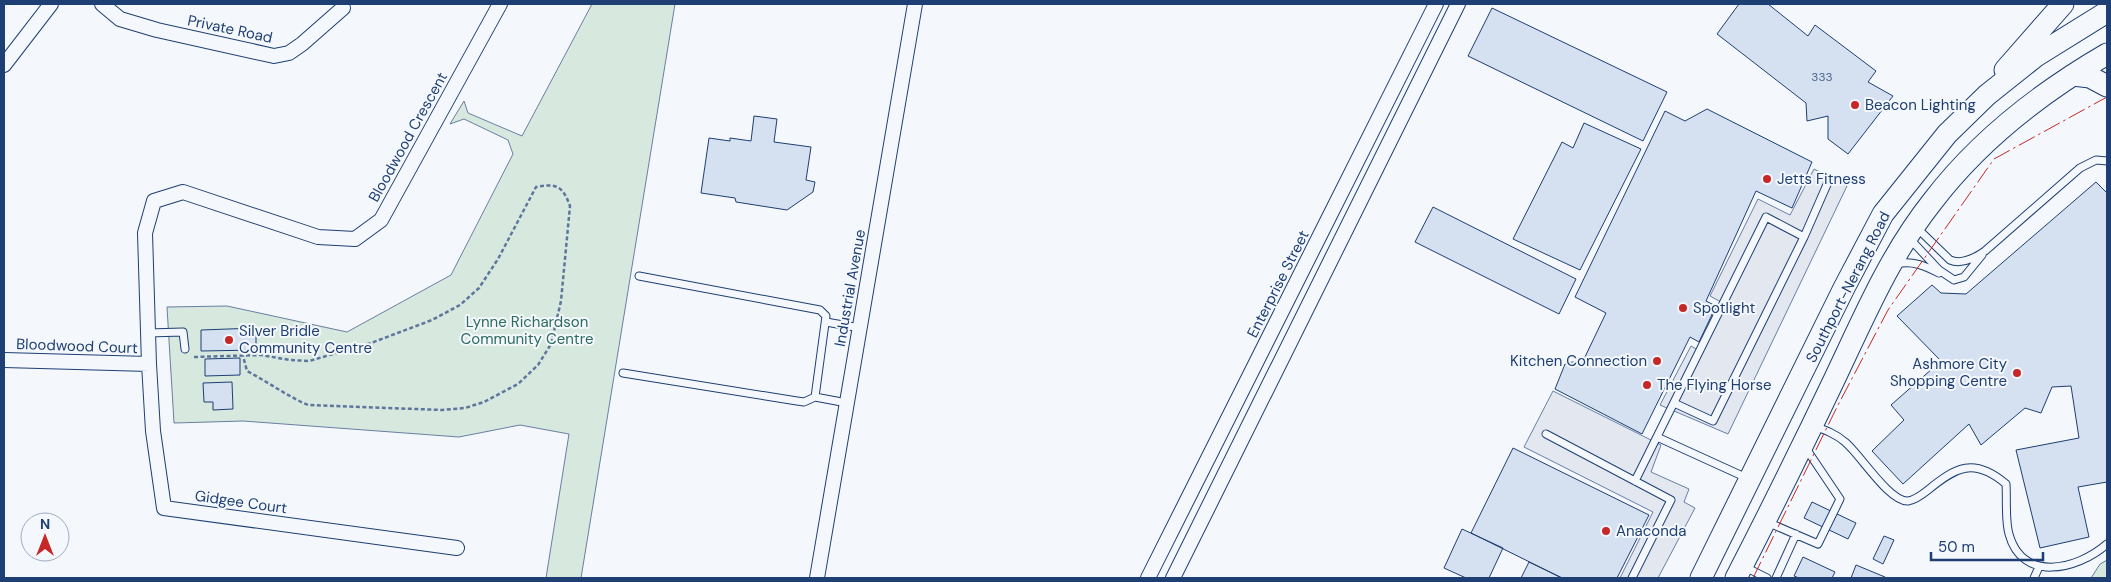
<svg xmlns="http://www.w3.org/2000/svg" width="2111" height="582" viewBox="0 0 2111 582" font-family="'DM Sans',sans-serif">
<style>
.green{fill:#d7e8df;stroke:#687fa3}
.parking{fill:#e3e8f0;stroke:#687fa3}
.building{fill:#d5e0f0;stroke:#1d3f73}
.lines{fill:none;stroke-linecap:round;stroke-linejoin:round}
.service-casing{stroke:#1d3f73;stroke-width:9}
.minor-casing{stroke:#1d3f73;stroke-width:16}
.primary-casing{stroke:#1d3f73;stroke-width:23}
.path{stroke:#5e769c;stroke-width:2.5;stroke-dasharray:4 2.5;stroke-linecap:butt}
.service{stroke:#f4f7fb;stroke-width:7}
.minor{stroke:#f4f7fb;stroke-width:14}
.primary{stroke:#f4f7fb;stroke-width:21}
.power{stroke:#c62828;stroke-width:1;stroke-dasharray:18 4 2.5 4;stroke-linecap:butt}
.poi-dot{fill:#c62828;stroke:#f4f7fb;stroke-width:2}
.labels{text-anchor:middle;stroke-width:4;stroke-linejoin:round;paint-order:stroke}
.number-label{font-size:12px;fill:#4b6792}
.street-label{font-size:15px;fill:#1d3f73;stroke:#f4f7fb}
.poi-label{font-size:15px;fill:#1d3f73;stroke:#f4f7fb;text-anchor:start}
.park-label{font-size:15px;fill:#2c6c60;stroke:#f4f7fb}
</style>
<rect width="100%" height="100%" fill="#f4f7fb"/>
<path class="green" d="M592,4H675L581,578H546L569,434L520,425L459,437L243,421L174,423L167,307L227,306L347,332L451,275L513,154L508,140L464,119L450,124L464,101L468,113L522,136Z
M2107,560V578H2091L2100,564Z"/>
<path class="parking" d="M1814,169L1847,186L1728,434L1660,405L1691,346L1698,350L1721,302L1710,296L1758,199L1790,215Z
M1553,391L1661,445L1651,472L1689,489L1684,502L1695,508L1658,578H1620L1653,512L1524,447Z"/>
<path class="building" d="M1739,4H1768L1808,36L1815,25L1876,71L1868,82L1893,96L1848,154L1828,139V116L1807,121L1806,103L1717,34Z
M1492,8L1667,92L1643,141L1468,56Z
M1707,109L1812,162L1792,208L1756,191L1706,301L1716,306L1699,342L1690,337L1642,434L1555,389L1565,364L1584,359L1606,313L1575,297L1665,111L1685,121Z
M754,116L777,119L774,142L811,147L806,180L815,182L813,192L787,210L736,202L735,198L701,193L709,138L730,141V138L751,141Z
M1584,123L1641,149L1580,270L1513,239L1562,142L1573,148Z
M2096,182L2107,193V482L2078,487L2089,537L2040,548L2016,450L2079,438L2071,386L2052,387L2041,413L2025,408L1981,445L1969,424L1903,484L1872,451L1904,420L1891,405L1941,361L1897,316L1932,285L1941,293L1966,294Z
M1433,207L1576,279L1559,314L1415,242Z
M256,328V350L201,351V330Z
M240,358V375L205,376V359Z
M232,382L233,409L213,410V402H204L203,383Z
M1513,448L1649,515L1617,578H1562L1471,533Z
M1812,502L1856,523L1848,539L1804,518Z
M1462,529L1503,548L1489,578H1466L1444,568Z
M1884,536L1894,540L1883,564L1873,559Z
M1803,557L1835,572L1832,578H1799L1794,576Z
M1529,562L1562,578H1521Z
M1856,565L1885,577L1884,578H1851Z"/>
<g class="lines">
<defs>
<path id="service" d="M1917,228L1950,260C1962,265 1975,258 1985,251L2080,168L2096,160L2107,161
M1804,237L1829,180
M1910,239L1939,270L1954,280L1964,277L1982,255
M1897,264C1912,260 1925,266 1939,273
M826,322L860,328
M148,333L183,332L185,349
M623,373L797,401L804,402L815,397L826,316L820,310L639,276
M815,397L847,403
M1814,426C1825,430 1836,434 1845,442C1860,454 1889,502 1908,501C1915,500 1923,494 1928,490C1956,467 1974,457 2006,484C2007,499 2005,521 2009,534C2022,582 2076,571 2107,544
M1546,434L1671,500L1632,578
M1657,437L1747,478
M1635,481L1766,217L1804,237L1713,421L1674,403
M1767,522L1818,544L1840,499L1805,447
M1745,567L1767,578
M1776,578L1796,534
M2034,578L2038,569"/>
<path id="minor" d="M102,4L120,19L157,30L274,56L289,53L302,44L343,8
M4,65L51,4
M4,360L149,364
M457,548L164,508L153,431L149,364L145,233L154,201L183,192L318,237L355,239L381,220L500,4
M817,578L915,4
M1148,578L1436,4
M1173,578L1458,4"/>
<path id="primary" d="M2005,70L2063,4
M2073,75L2090,77L2107,86
M1701,578L1844,288L1883,214L1947,134L1987,95L2036,56L2107,12
M1736,578C1770,512 1803,445 1835,378C1864,317 1890,255 1932,202C1979,140 2040,93 2107,54"/>
</defs>
<use href="#service" class="service-casing"/>
<use href="#minor" class="minor-casing"/>
<use href="#primary" class="primary-casing"/>
<path class="path" d="M194,357L261,355L290,360L309,361L371,343L432,320L460,305L479,288L498,259L536,187C556,183 563,186 570,206L561,301L551,344L538,365L518,384L484,402L465,408L442,410L308,405C287,396 268,382 247,371L243,356"/>
<use href="#service" class="service"/>
<use href="#minor" class="minor"/>
<use href="#primary" class="primary"/>
<path class="power" d="M1753,578L1837,407L1888,310L1994,159L2107,97"/>
</g>
<g class="poi-dot">
<circle cx="1855" cy="105" r="5"/>
<circle cx="1767" cy="179" r="5"/>
<circle cx="1683" cy="308" r="5"/>
<circle cx="229" cy="340" r="5"/>
<circle cx="1657" cy="361" r="5"/>
<circle cx="2017" cy="373" r="5"/>
<circle cx="1647" cy="385" r="5"/>
<circle cx="1606" cy="531" r="5"/>
</g>
<g class="labels">
<g class="number-label">
<text x="1822" y="81">333</text>
</g>
<g class="street-label">
<text transform="translate(230 29) rotate(12)" y="5">Private Road</text>
<text transform="translate(408 137) rotate(-61)" y="5">Bloodwood Crescent</text>
<text transform="translate(1278 284) rotate(-63)" y="5">Enterprise Street</text>
<text transform="translate(1848 287) rotate(-63)" y="5">Southport-Nerang Road</text>
<text transform="translate(850 288) rotate(-80)" y="5">Industrial Avenue</text>
<text transform="translate(77 346) rotate(2)" y="5">Bloodwood Court</text>
<text transform="translate(241 502) rotate(8)" y="5">Gidgee Court</text>
</g>
<g class="poi-label">
<text x="1865" y="110">Beacon Lighting</text>
<text x="1777" y="184">Jetts Fitness</text>
<text x="1693" y="313">Spotlight</text>
<text x="239" y="336">Silver Bridle<tspan x="239" dy="17">Community Centre</tspan></text>
<text x="1647" y="366" text-anchor="end">Kitchen Connection</text>
<text x="2007" y="369" text-anchor="end">Ashmore City<tspan x="2007" dy="17">Shopping Centre</tspan></text>
<text x="1657" y="390">The Flying Horse</text>
<text x="1616" y="536">Anaconda</text>
</g>
<g class="park-label">
<text x="527" y="327">Lynne Richardson<tspan x="527" dy="17">Community Centre</tspan></text>
</g>
</g>
<rect width="2111" height="582" fill="none" stroke="#1d3f73" stroke-width="10"/>
<g transform="translate(45 537)"><circle r="24" fill="#f4f7fb" stroke="#9eadc5"/>
<path d="M0-4L9 19L0 12L-9 19Z" fill="#c62828"/>
<text y="-8" font-size="14" font-weight="bold" text-anchor="middle" fill="#1d3f73">N</text>
</g>
<path d="M1931 552v8h112v-8" fill="none" stroke="#1d3f73" stroke-width="2.5"/>
<text x="1938" y="552" font-size="15" fill="#1d3f73" stroke="#f4f7fb" stroke-width="4" paint-order="stroke">50 m</text>
</svg>
